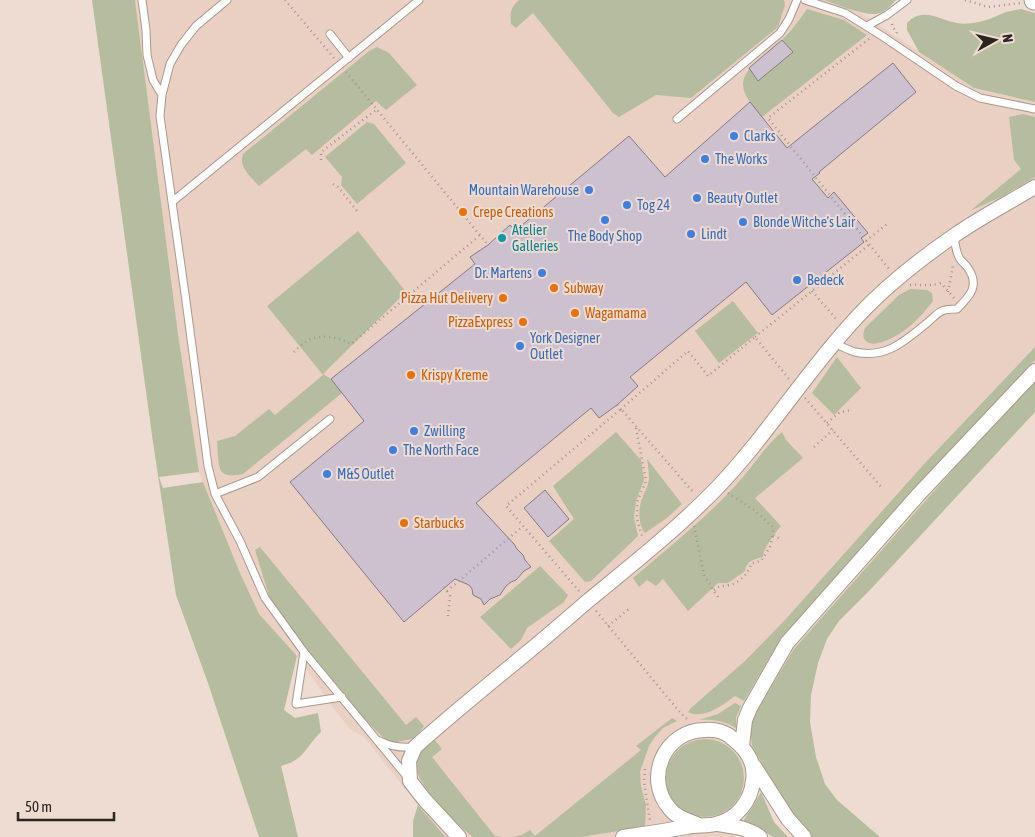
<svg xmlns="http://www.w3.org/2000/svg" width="1035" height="837" viewBox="0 0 1035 837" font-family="'Asap Condensed',sans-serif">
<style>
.built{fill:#ead0c2}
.green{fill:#b5bd9e}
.building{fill:#cdc1d0;stroke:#857a88}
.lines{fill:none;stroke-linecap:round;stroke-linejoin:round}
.lane-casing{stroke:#a9988f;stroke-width:9}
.street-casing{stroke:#a9988f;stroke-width:16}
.secondary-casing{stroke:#a9988f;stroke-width:21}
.path{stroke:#a4968f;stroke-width:2.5;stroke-dasharray:1 4;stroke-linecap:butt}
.lane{stroke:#fff;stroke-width:7}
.street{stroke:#fff;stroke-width:14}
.secondary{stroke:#fff;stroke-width:19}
.shop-dot{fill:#3f7fe0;stroke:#eedbd2;stroke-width:2}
.food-dot{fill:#e8710a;stroke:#eedbd2;stroke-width:2}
.culture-dot{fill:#0f9aa8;stroke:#eedbd2;stroke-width:2}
.labels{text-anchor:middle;stroke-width:4;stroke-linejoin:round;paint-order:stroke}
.shop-label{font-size:14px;fill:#366cbe;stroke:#eedbd2;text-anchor:start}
.food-label{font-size:14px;fill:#c56008;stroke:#eedbd2;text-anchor:start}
.culture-label{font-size:14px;fill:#0d838f;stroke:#eedbd2;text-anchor:start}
</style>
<rect width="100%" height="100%" fill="#eedbd2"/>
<path class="built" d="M135,0H824L859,12L974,88L1035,102V381L967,454L794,649L766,718L733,837H446L418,805L364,737L350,729L334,709L297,656L259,615L240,573L199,472L178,334Z"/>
<path class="green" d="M92,0H135L178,334L199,472L159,477L163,488L203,482L240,573L259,614L297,656L284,710L295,718L318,713L321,732C304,748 306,759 281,766L298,837H259L208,683L176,595L153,442Z
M519,0H784L785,5L778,27L691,98L656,95L619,117L613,113L533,13L516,28L511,24C510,13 510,8 519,0Z
M824,0H896C891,6 884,13 876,14C862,15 838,5 824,0Z
M807,9L844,20L867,35L762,117C754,108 743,96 743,84C743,67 772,50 783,39C792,30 800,19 807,9Z
M1021,9L1035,13V102L974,88L919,52L907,30V23C923,6 939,20 957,23C967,25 982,22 992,18C997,16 1001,14 1006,12C1011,11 1016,10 1021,9Z
M377,47L389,53L417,85L386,110L376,101L312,155L306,149L259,186C251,177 238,167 243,154L369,51Z
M1023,114L1035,117V177L1003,196L970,211L1021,169L1014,160L1009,117Z
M367,122L374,124L406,163L357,204L341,185L342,177L325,157Z
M358,231L406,292L323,374L331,379L342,393L243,474C237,475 228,477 223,473C217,469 218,448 217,441L235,436L269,409L275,415L323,375L267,306Z
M910,289L927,290L932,293L933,301C919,319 901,338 878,343C874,344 870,344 867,342C862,338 863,333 865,328L899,295Z
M733,301L758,333L719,363L695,331Z
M1035,347V360L908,496L778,643L744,701L735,696C723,705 703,720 688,712L691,708L745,661L785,620L925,463Z
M837,357L861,388L834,415L812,393Z
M1035,381V412L870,590L839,621L827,639L818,663L811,695L810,722L816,757L825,784L837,800L880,837H810L804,831L782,799L752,746L750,725L754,716L794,649L967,454Z
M616,432L641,460L644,480L636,501L634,517L638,536L591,581L585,582L549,541L574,519L553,486Z
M782,432L786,440L803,458L755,498L781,526C775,533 763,549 763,557C754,559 746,561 745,571L728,583H718L688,611L663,579L656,586L647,580L639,587L633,578C668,548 705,519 736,485C752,468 764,447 782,432Z
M647,459L682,504L667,518L645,533C639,526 638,511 641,502C643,494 648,488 649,479C649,472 648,466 647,459Z
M260,547L406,725L416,717L424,726L415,738L393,743L384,738L359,714L311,656L271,602L255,550Z
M540,566L568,595L564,602L527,628L521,640L511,649L480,617Z
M735,703L741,706L736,717V728C725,721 712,719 699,720L718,714Z
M672,718L677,721L663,728L655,737L649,746L640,772L641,786L646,805L645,827L580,837H512L522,835L530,830L535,836L641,750L636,746Z
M666 778a39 39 0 1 1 78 0a39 39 0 1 1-78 0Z
M434,739L442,749L432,757L495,836L504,837H473C458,826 414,783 416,764C417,752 426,746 434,739Z
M761,792L774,822L788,837H773L758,827L743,821L753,806Z
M418,805L442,833L446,837H413V821Z"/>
<path class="building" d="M782,40L793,52L758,81L749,68Z
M893,63L916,92L819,172L820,173L812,179L828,198L834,192L868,233L861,238L864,242L772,315L746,282L630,377L638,386L617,405L599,418L591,408L476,503L514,544L517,549L523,555L525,560L531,567L524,571L516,580L511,582L506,586L500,595L490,599L484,605L481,599L473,595L472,589L469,585L455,579L404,622L290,482L364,421L331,379L475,264L470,257L488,245L510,225L515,231L629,136L665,177L750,102L787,148Z
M545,490L569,519L548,537L524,508Z"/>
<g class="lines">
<defs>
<path id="lane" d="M142,0L146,30L147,55L153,80L162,95
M805,0L845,13L882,36L956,86L980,98L1035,109
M867,26L887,15L907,0
M330,34L349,58
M677,119L780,33L789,19L797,0
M172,202L160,116L162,95L170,64L181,45L196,26L227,0
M834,343C841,346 848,350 855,352C886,359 905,341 927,323C940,312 939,309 957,309C970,296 980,286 968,268C966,265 962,262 960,259C956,253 955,243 954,236
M215,494L258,477L330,419
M304,652L296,704L342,697
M380,741C391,747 402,748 415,747
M409,779L304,652L265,598L240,541L215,494L208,466L186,301L172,202L419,0"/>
<path id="street" d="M742,746L745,720L750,708L787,643L919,494L1035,371
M754,766L788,819L804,837
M718,824C732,826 748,828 760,837
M459,837L424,799L410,781L409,761L415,747C452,714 490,683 528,652C549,635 569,617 589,600C633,564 677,529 716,489C768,435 807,370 858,316C885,287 923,257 955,235C981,217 1008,203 1035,187
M623,837C644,834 665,831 686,827C696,825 708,826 716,824C737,819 751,801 753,781C756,763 746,749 733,739C726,732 715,729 705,730C665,730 643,778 670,809C677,818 689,821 699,825"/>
<path id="secondary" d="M1034,0H1035"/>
</defs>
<use href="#lane" class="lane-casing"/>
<use href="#street" class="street-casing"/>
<use href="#secondary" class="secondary-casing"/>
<path class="path" d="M285,0L334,58
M965,0L988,7L1020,3
M892,24L893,28L897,32L896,34
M869,39L768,118L889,269
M346,72L488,245
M321,160V152L376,110
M333,184L338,187L357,211
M866,241L887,224
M823,275L826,279
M910,285C922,284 928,287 941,283L954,298
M812,291L837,320
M948,292L953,266
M755,337L870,244
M294,352C299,347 305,341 311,339C324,334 340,338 351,344L479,236
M805,398L883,489
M617,405L621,409L688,351L708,376L755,337L789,379
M827,423L840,412L852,410
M636,428L646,481L637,502V519L642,536L644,538
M814,447L833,430
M728,493L754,510L773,527V535L780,539
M694,526L704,575L718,597
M444,587L450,596L448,616
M714,590C720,585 721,587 729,585C740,583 748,573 752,563L761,561L770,547L773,535
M447,591L523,526
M579,591L506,506L621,409L694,493
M596,611L678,710L688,720H687
M608,626L630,608
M645,769L644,781L650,821"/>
<use href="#lane" class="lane"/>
<use href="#street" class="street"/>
<use href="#secondary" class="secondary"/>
</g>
<g class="shop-dot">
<circle cx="734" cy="136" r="5"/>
<circle cx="705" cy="159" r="5"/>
<circle cx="589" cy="190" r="5"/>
<circle cx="697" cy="198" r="5"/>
<circle cx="627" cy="205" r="5"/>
<circle cx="605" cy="220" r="5"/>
<circle cx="743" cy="222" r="5"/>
<circle cx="691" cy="234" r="5"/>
<circle cx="542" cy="273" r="5"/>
<circle cx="797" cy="280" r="5"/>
<circle cx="520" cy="346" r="5"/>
<circle cx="414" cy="431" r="5"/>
<circle cx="393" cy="450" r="5"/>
<circle cx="327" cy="474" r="5"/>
</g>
<g class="food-dot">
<circle cx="463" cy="212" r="5"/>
<circle cx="554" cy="288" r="5"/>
<circle cx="503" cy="298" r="5"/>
<circle cx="575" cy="313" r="5"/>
<circle cx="523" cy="322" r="5"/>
<circle cx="411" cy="375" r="5"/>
<circle cx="404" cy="523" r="5"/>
</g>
<circle class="culture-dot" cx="502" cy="238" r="5"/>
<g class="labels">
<g class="shop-label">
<text x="744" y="141">Clarks</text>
<text x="715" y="164">The Works</text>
<text x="579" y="195" text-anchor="end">Mountain Warehouse</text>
<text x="707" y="203">Beauty Outlet</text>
<text x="637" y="210">Tog 24</text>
<text x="753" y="227">Blonde Witche's Lair</text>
<text x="701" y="239">Lindt</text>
<text x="605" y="241" text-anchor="middle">The Body Shop</text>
<text x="532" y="278" text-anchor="end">Dr. Martens</text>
<text x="807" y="285">Bedeck</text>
<text x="530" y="343">York Designer<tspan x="530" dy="16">Outlet</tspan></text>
<text x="424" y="436">Zwilling</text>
<text x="403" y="455">The North Face</text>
<text x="337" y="479">M&amp;S Outlet</text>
</g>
<g class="food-label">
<text x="473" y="217">Crepe Creations</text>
<text x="564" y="293">Subway</text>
<text x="493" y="303" text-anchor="end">Pizza Hut Delivery</text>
<text x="585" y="318">Wagamama</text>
<text x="513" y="327" text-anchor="end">PizzaExpress</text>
<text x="421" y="380">Krispy Kreme</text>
<text x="414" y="528">Starbucks</text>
</g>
<g class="culture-label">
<text x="512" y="235">Atelier<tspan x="512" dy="16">Galleries</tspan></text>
</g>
</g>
<g transform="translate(995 40) rotate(82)" stroke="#eedbd2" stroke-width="4" paint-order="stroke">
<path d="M0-4L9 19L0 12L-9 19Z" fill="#2b2420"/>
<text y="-8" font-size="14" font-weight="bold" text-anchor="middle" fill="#2b2420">N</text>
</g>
<path d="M18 812v8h96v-8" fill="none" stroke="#2b2420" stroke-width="2.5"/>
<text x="25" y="812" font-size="15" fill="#2b2420" stroke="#eedbd2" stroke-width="4" paint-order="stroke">50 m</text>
</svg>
